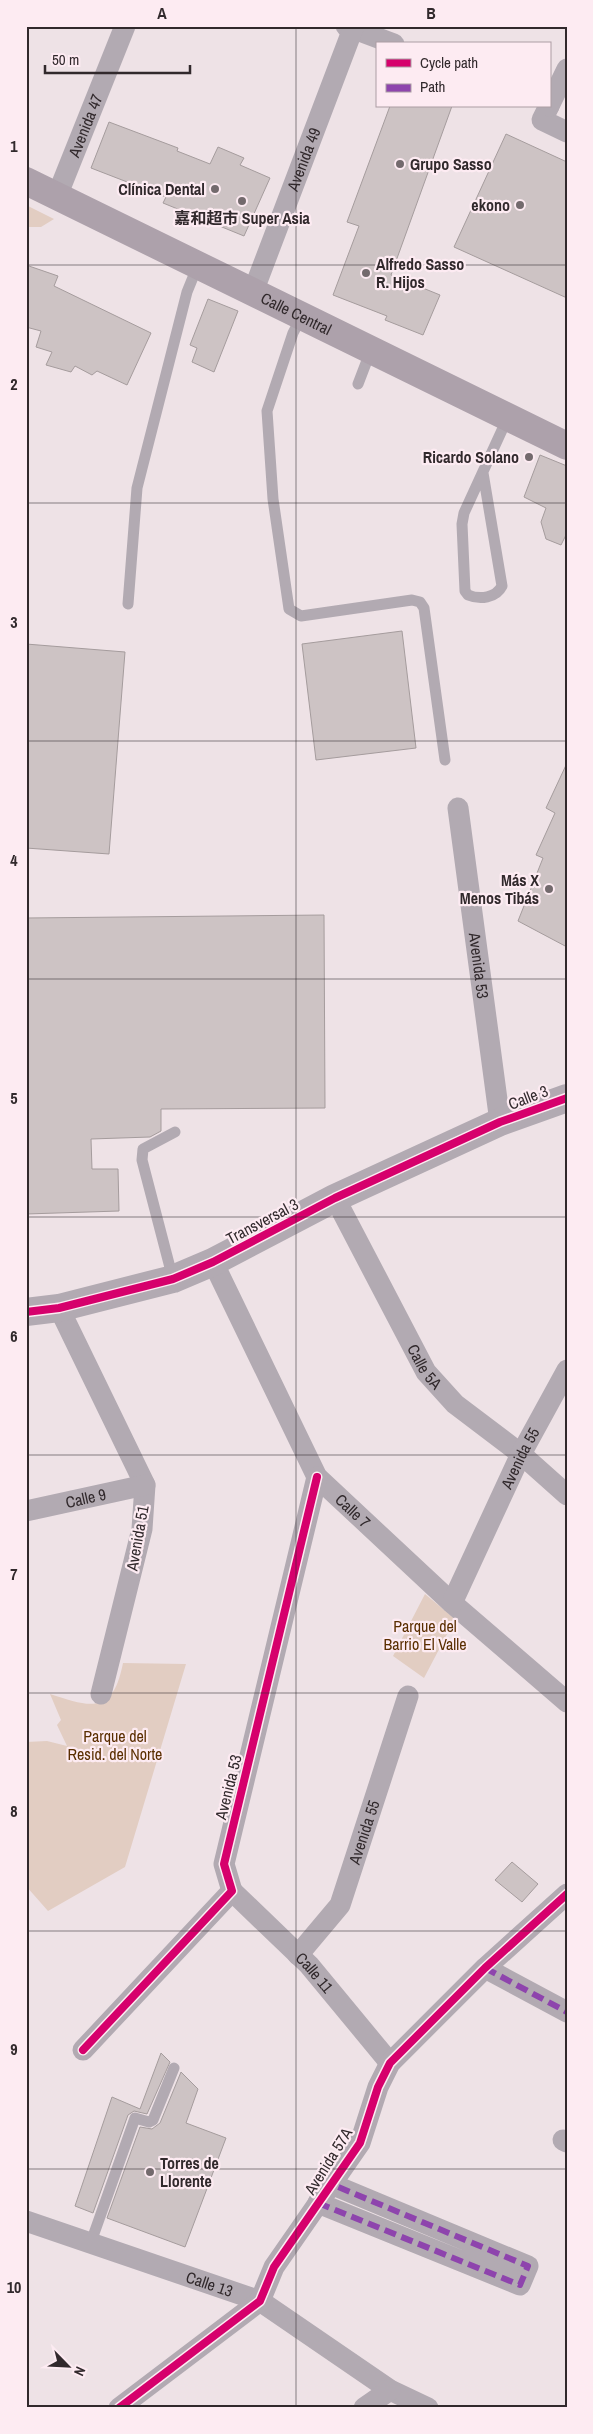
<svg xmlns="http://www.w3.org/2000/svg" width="593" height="2434" viewBox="0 0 593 2434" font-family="'Archivo Narrow','Noto Sans SC',sans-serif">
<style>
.green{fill:#e2cdc2}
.building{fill:#cdc3c4;stroke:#a59c9d}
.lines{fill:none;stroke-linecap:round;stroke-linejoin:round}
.service{stroke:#b2aab2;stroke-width:11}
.minor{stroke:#b2aab2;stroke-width:21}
.tertiary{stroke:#b2aab2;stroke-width:28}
.primary{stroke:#ada1ab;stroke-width:28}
.quiet{stroke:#8e44ad;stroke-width:6;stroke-dasharray:12 6;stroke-linecap:butt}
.cycleway-casing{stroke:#fdebf2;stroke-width:11}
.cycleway{stroke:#d6006c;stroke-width:8}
.grid{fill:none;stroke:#31292c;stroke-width:1;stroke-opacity:0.55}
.poi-dot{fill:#736a6d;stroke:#fdebf2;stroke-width:2}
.labels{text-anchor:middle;stroke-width:4.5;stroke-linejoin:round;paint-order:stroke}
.street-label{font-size:16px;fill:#31292c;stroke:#fdebf2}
.poi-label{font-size:16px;font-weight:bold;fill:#31292c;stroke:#fdebf2;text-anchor:end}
.park-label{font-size:16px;fill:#5a2e00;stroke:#fdebf2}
.neatline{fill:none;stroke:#31292c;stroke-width:2}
.grid-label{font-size:16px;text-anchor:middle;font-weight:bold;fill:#31292c}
</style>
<rect width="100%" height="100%" fill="#eee2e6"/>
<path class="green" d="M26,205L54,219L41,227H26Z
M425,1594L455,1619L424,1678L393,1656Z
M123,1663L186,1664L125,1867L48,1911L26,1886V1742L47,1741L67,1746L57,1725L61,1720L50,1694C92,1708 113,1714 123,1663Z"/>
<path class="building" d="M390,106H452L391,275L440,295L423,335L385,320L387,316L333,295L359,226L347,222Z
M109,122L178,148L177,151L210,164L218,147L244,158L240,165L270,178L244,236L163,203L166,197L91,168Z
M506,134L567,162V298L454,247Z
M26,265L58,276L54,286L151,333L127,385L97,371L92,375L75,366L71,372L46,365L52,352L36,347L41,331L26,327Z
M208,299L238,311L214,372L192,362L197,348L190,345Z
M540,455L567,466V533L561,545L546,539L541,522L546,508L524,497Z
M402,631L416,748L316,760L302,644Z
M26,644L125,652L109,854L26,848Z
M567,763V947L518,921L543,858L536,855L555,813L546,808Z
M324,915L325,1108L161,1109V1131L150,1137L91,1139L92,1169H118L119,1211L26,1214V918Z
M512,1862L538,1884L522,1902L495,1880Z
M161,2053L170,2062L147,2114L134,2111L128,2115L93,2213L75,2206L112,2097L140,2109Z
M181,2072L198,2089L186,2123L226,2138L185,2247L107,2218L140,2127L152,2129L160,2123Z"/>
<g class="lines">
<path class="service" d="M302,316L293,333L267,411L273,499L289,609L301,616L412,600L420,602L424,608L445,760
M358,384L371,350
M483,473L502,586C496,598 480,600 468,595L465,591L462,524L464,513L508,417
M128,604L137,488L187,292L198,265
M173,1279L142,1160L143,1149L175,1132
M91,2242L135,2118L149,2122L153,2120L174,2068"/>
<g class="minor">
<path d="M346,26L394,44"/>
<path d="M549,106L542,120L567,132"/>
<path d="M549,106L567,69"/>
<path id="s1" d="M57,196L125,26"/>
<path id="s2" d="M253,292L354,26"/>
<path id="s3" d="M458,808L500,1122"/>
<path id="s4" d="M335,1198L426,1372L455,1404L521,1454L567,1495"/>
<path id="s5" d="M213,1262L317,1477L452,1603L567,1702"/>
<path d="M59,1308L145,1485L142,1529L101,1694"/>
<path id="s6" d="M26,1511L145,1485"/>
<path id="s7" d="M452,1603L521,1454L567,1370"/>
<path id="s8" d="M232,1891L309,1965L390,2063"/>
<path id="s9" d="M298,1955L340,1905L408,1696"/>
<path d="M485,1968L567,2012"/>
<path d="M83,2050L232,1891L224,1864L317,1477"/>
<path d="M563,2140L567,2142"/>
<path d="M318,2203L520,2285L528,2266L331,2184"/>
<path id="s10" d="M26,2221L260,2301L390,2390L428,2408"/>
<path d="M119,2408L260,2301L274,2267L360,2143L378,2087L390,2063L485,1968L567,1894"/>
<path d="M364,2408L390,2390"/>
</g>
<path class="tertiary" d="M26,1312L59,1308L173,1279L213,1262L335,1198L500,1122L567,1098"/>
<path class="primary" id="s11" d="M26,181L567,446"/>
<path class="quiet" d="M485,1968L567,2012
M318,2203L520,2285L528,2266L331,2184"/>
<defs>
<path id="cycleway" d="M26,1312L59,1308L173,1279L213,1262L335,1198L500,1122L567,1098
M83,2050L232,1891L224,1864L317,1477
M119,2408L260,2301L274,2267L360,2143L378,2087L390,2063L485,1968L567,1894"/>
</defs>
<use href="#cycleway" class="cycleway-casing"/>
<use href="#cycleway" class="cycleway"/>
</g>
<path class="grid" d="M296,26V2408M26,265H567M26,503H567M26,741H567M26,979H567M26,1217H567M26,1455H567M26,1693H567M26,1931H567M26,2169H567"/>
<g class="poi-dot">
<circle cx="400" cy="164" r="5"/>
<circle cx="215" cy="189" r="5"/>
<circle cx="242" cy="201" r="5"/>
<circle cx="520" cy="205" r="5"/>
<circle cx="366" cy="273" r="5"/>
<circle cx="529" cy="457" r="5"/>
<circle cx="549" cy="889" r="5"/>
<circle cx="150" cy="2172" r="5"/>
</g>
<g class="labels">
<g class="street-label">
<text dy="6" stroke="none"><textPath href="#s1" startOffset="76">Avenida 47</textPath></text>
<text dy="6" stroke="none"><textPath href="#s2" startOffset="142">Avenida 49</textPath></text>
<text dy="6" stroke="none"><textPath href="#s11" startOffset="301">Calle Central</textPath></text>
<text dy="6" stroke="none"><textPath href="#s3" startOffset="159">Avenida 53</textPath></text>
<text transform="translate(528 1097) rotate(-21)" y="6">Calle 3</text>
<text transform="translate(262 1221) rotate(-28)" y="6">Transversal 3</text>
<text dy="6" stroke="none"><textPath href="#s4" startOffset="191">Calle 5A</textPath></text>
<text dy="6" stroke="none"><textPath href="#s7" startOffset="160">Avenida 55</textPath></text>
<text dy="6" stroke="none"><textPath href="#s6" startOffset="61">Calle 9</textPath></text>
<text dy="6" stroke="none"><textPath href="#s5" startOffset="288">Calle 7</textPath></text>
<text transform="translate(137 1538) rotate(-80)" y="6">Avenida 51</text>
<text transform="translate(228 1787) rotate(-76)" y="6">Avenida 53</text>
<text dy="6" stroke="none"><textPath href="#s9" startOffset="142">Avenida 55</textPath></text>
<text dy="6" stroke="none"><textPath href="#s8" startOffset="116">Calle 11</textPath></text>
<text transform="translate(328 2161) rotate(-58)" y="6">Avenida 57A</text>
<text dy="6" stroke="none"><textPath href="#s10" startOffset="194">Calle 13</textPath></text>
</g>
<g class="poi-label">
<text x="410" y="170" text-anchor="start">Grupo Sasso</text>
<text x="205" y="195">Clínica Dental</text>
<text x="510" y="211">ekono</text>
<text x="242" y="224" text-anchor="middle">嘉和超市 Super Asia</text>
<text x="376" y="270" text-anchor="start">Alfredo Sasso<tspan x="376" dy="18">R. Hijos</tspan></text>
<text x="519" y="463">Ricardo Solano</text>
<text x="539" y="886">Más X<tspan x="539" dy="18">Menos Tibás</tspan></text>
<text x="160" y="2169" text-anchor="start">Torres de<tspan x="160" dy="18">Llorente</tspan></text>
</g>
<g class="park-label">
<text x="425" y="1632">Parque del<tspan x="425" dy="18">Barrio El Valle</tspan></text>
<text x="115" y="1742">Parque del<tspan x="115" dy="18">Resid. del Norte</tspan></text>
</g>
</g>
<rect width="593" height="2434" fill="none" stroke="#fdebf2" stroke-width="55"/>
<rect x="376" y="42" width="175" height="65" fill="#fdebf2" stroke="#ab9da3"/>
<rect x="386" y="59" width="25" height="8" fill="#d6006c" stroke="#ab9da3"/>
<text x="420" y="68" font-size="15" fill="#31292c">Cycle path</text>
<rect x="386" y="84" width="25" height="8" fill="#8e44ad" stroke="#ab9da3"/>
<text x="420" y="92" font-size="15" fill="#31292c">Path</text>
<g transform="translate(68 2366) rotate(114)" stroke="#fdebf2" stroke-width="4" paint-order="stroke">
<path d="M0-4L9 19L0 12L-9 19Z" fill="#31292c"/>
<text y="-8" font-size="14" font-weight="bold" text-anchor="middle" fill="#31292c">N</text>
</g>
<path d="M45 65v8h145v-8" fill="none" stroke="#31292c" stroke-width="2.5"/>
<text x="52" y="65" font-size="15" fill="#31292c" stroke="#fdebf2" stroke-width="4" paint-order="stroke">50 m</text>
<rect x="28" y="28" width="538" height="2378" class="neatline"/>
<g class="grid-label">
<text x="162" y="19">A</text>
<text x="431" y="19">B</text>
<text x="14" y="152">1</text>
<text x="14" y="390">2</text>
<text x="14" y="628">3</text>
<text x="14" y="866">4</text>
<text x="14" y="1104">5</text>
<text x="14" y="1342">6</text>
<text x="14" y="1580">7</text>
<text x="14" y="1817">8</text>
<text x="14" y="2055">9</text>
<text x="14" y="2293">10</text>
</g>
</svg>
